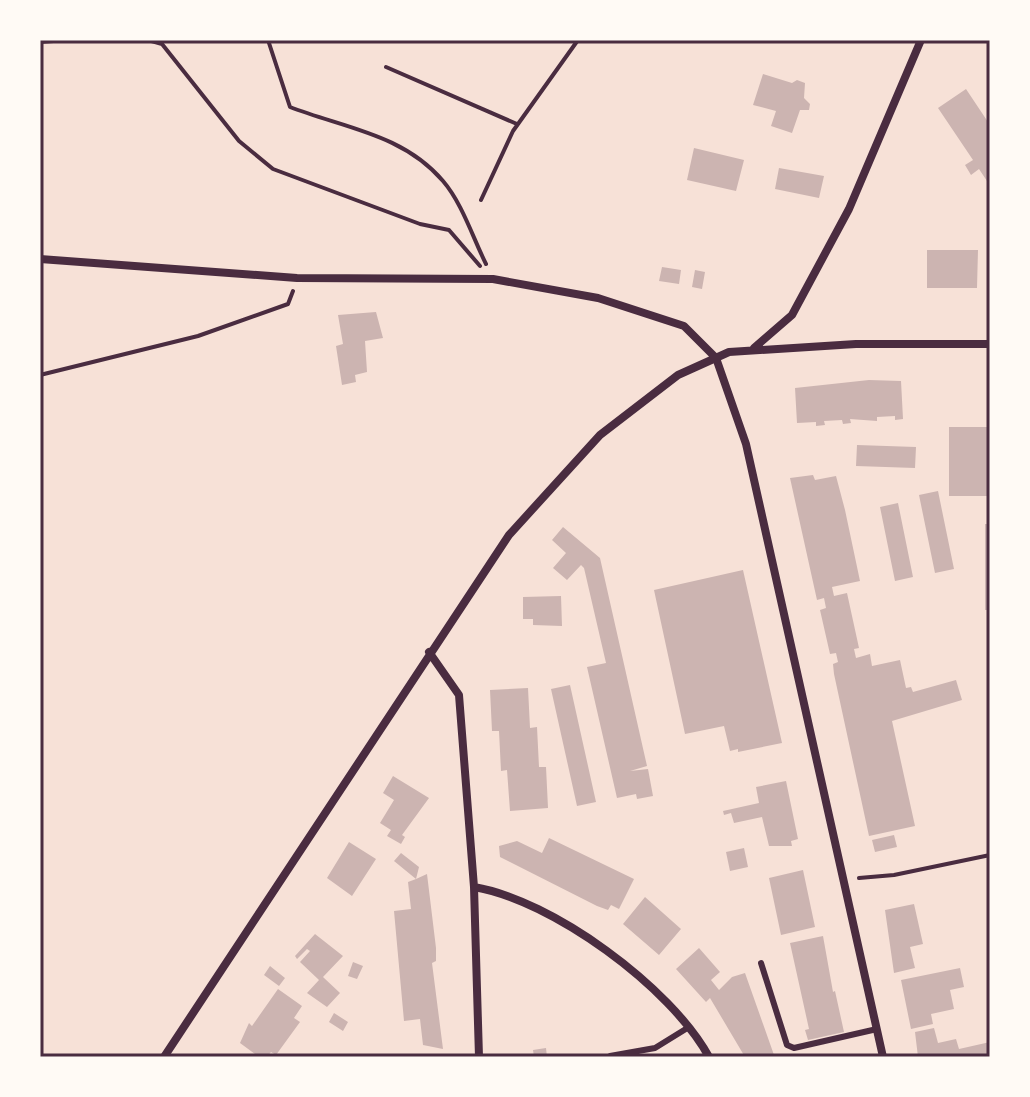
<svg xmlns="http://www.w3.org/2000/svg" width="1030" height="1097" viewBox="0 0 1030 1097" font-family="Cabin,sans-serif">
<style>
.building{fill:#ccb4b1}
.lines{fill:none;stroke-linecap:round;stroke-linejoin:round}
.path{stroke:#4a2c40;stroke-width:4}
.service{stroke:#4a2c40;stroke-width:6}
.minor{stroke:#4a2c40;stroke-width:8}
.neatline{fill:none;stroke:#4a2c40;stroke-width:3}
</style>
<rect width="100%" height="100%" fill="#f7e1d7"/>
<path class="building" d="M763,74L792,83L797,80L805,83L804,98L810,104L809,110H800L792,133L771,126L776,111L753,105Z
M966,89L990,125L987,181L979,169L971,175L965,165L973,160L938,108Z
M694,148L744,160L736,191L687,180Z
M779,168L824,176L819,198L775,189Z
M927,250H978L977,288H927Z
M662,267L681,270L679,284L659,281Z
M695,270L705,272L702,289L692,287Z
M376,312L383,338L365,341L367,372L355,375L356,382L342,385L336,346L343,344L338,315Z
M869,380L901,381L903,419L895,420V416L877,417V421L850,419L851,423L843,424L842,420L824,421L825,425L816,426V422L797,423L795,388Z
M949,427H990V496H949Z
M857,445L916,447L915,468L856,466Z
M813,475L815,480L836,476L845,510L860,581L832,587L834,596L847,593L859,648L854,649L856,658L870,654L872,666L900,660L906,688L911,687L913,692L956,680L962,700L892,721L915,826L869,836L834,674L833,664L838,662L836,653L830,654L820,610L826,608L824,598L817,600L790,478Z
M938,491L954,569L935,573L919,495Z
M898,503L913,577L895,581L880,507Z
M985,524H990V610H985Z
M563,527L600,558L647,766L630,771L648,769L653,796L637,799L636,794L617,798L587,667L606,663L584,568L581,565L567,580L553,568L566,553L552,540Z
M743,570L782,743L738,752V749L730,751L724,726L685,734L654,590Z
M561,596L562,626L533,625V619H523V597Z
M570,685L596,802L577,806L551,689Z
M528,688L530,728L537,727L539,767H546L548,808L510,811L507,770L501,771L499,731H492L490,690Z
M393,776L429,798L402,835L405,837L401,844L387,836L391,830L380,823L394,800L383,793Z
M786,781L798,839L791,841L792,846H769L762,817L734,823L731,813L724,815L723,811L759,803L756,787Z
M894,835L897,847L875,852L872,840Z
M549,838L634,879L619,909L611,905L608,910L597,906L500,857L499,846L517,841L542,853Z
M349,842L376,859L352,896L327,878Z
M744,848L748,867L730,871L726,852Z
M401,853L419,867L416,879L427,874L436,948V961L432,963L443,1049L423,1045L420,1019L404,1021L394,911L411,909L408,882L416,879L394,861Z
M803,870L815,927L781,935L769,878Z
M645,897L681,929L659,955L623,924Z
M914,904L923,944L910,947L915,968L894,973L885,910Z
M315,934L343,956L323,977L340,993L327,1007L307,993L319,980L300,962L310,951L307,949L297,959L295,956Z
M823,936L833,992L835,991L844,1032L808,1040L805,1030L809,1029L790,943Z
M699,948L720,972L711,980L719,990L732,977L745,973L774,1055L745,1057L710,998L706,1002L676,969Z
M353,962L363,966L357,979L348,976Z
M270,966L285,978L279,986L264,975Z
M960,968L964,987L950,990L954,1009L931,1014L933,1024L911,1029L901,980Z
M278,989L302,1006L294,1018L300,1022L276,1055L271,1052L267,1057H259L240,1043L249,1023L252,1026Z
M334,1013L348,1022L343,1031L329,1022Z
M934,1028L938,1043L956,1039L959,1049L990,1042V1057H918L915,1032Z
M546,1048L547,1057H534L533,1050Z"/>
<g class="lines">
<path class="path" d="M148,40L162,44L239,141L273,169L420,224L449,230L480,266
M268,40L290,107C344,128 403,134 443,181C462,203 473,238 486,264
M40,42L67,40
M386,67L517,124
M481,200L513,131L578,40
M40,375L198,336L288,304L293,291
M859,878L894,875L990,855"/>
<path class="service" d="M761,963L787,1045L794,1048L877,1029
M610,1056L655,1048L689,1027"/>
<path class="minor" d="M40,259L297,278L493,279L598,298L684,326L716,358L746,444L883,1057
M754,348L792,315L849,209L921,40
M429,652L459,695L474,887L479,1057
M474,887C552,900 671,987 709,1057
M164,1057L509,535L600,435L678,375L729,352L856,344H990"/>
</g>
<rect width="1030" height="1097" fill="none" stroke="#fffaf5" stroke-width="84"/>
<rect x="42" y="42" width="946" height="1013" class="neatline"/>
</svg>
